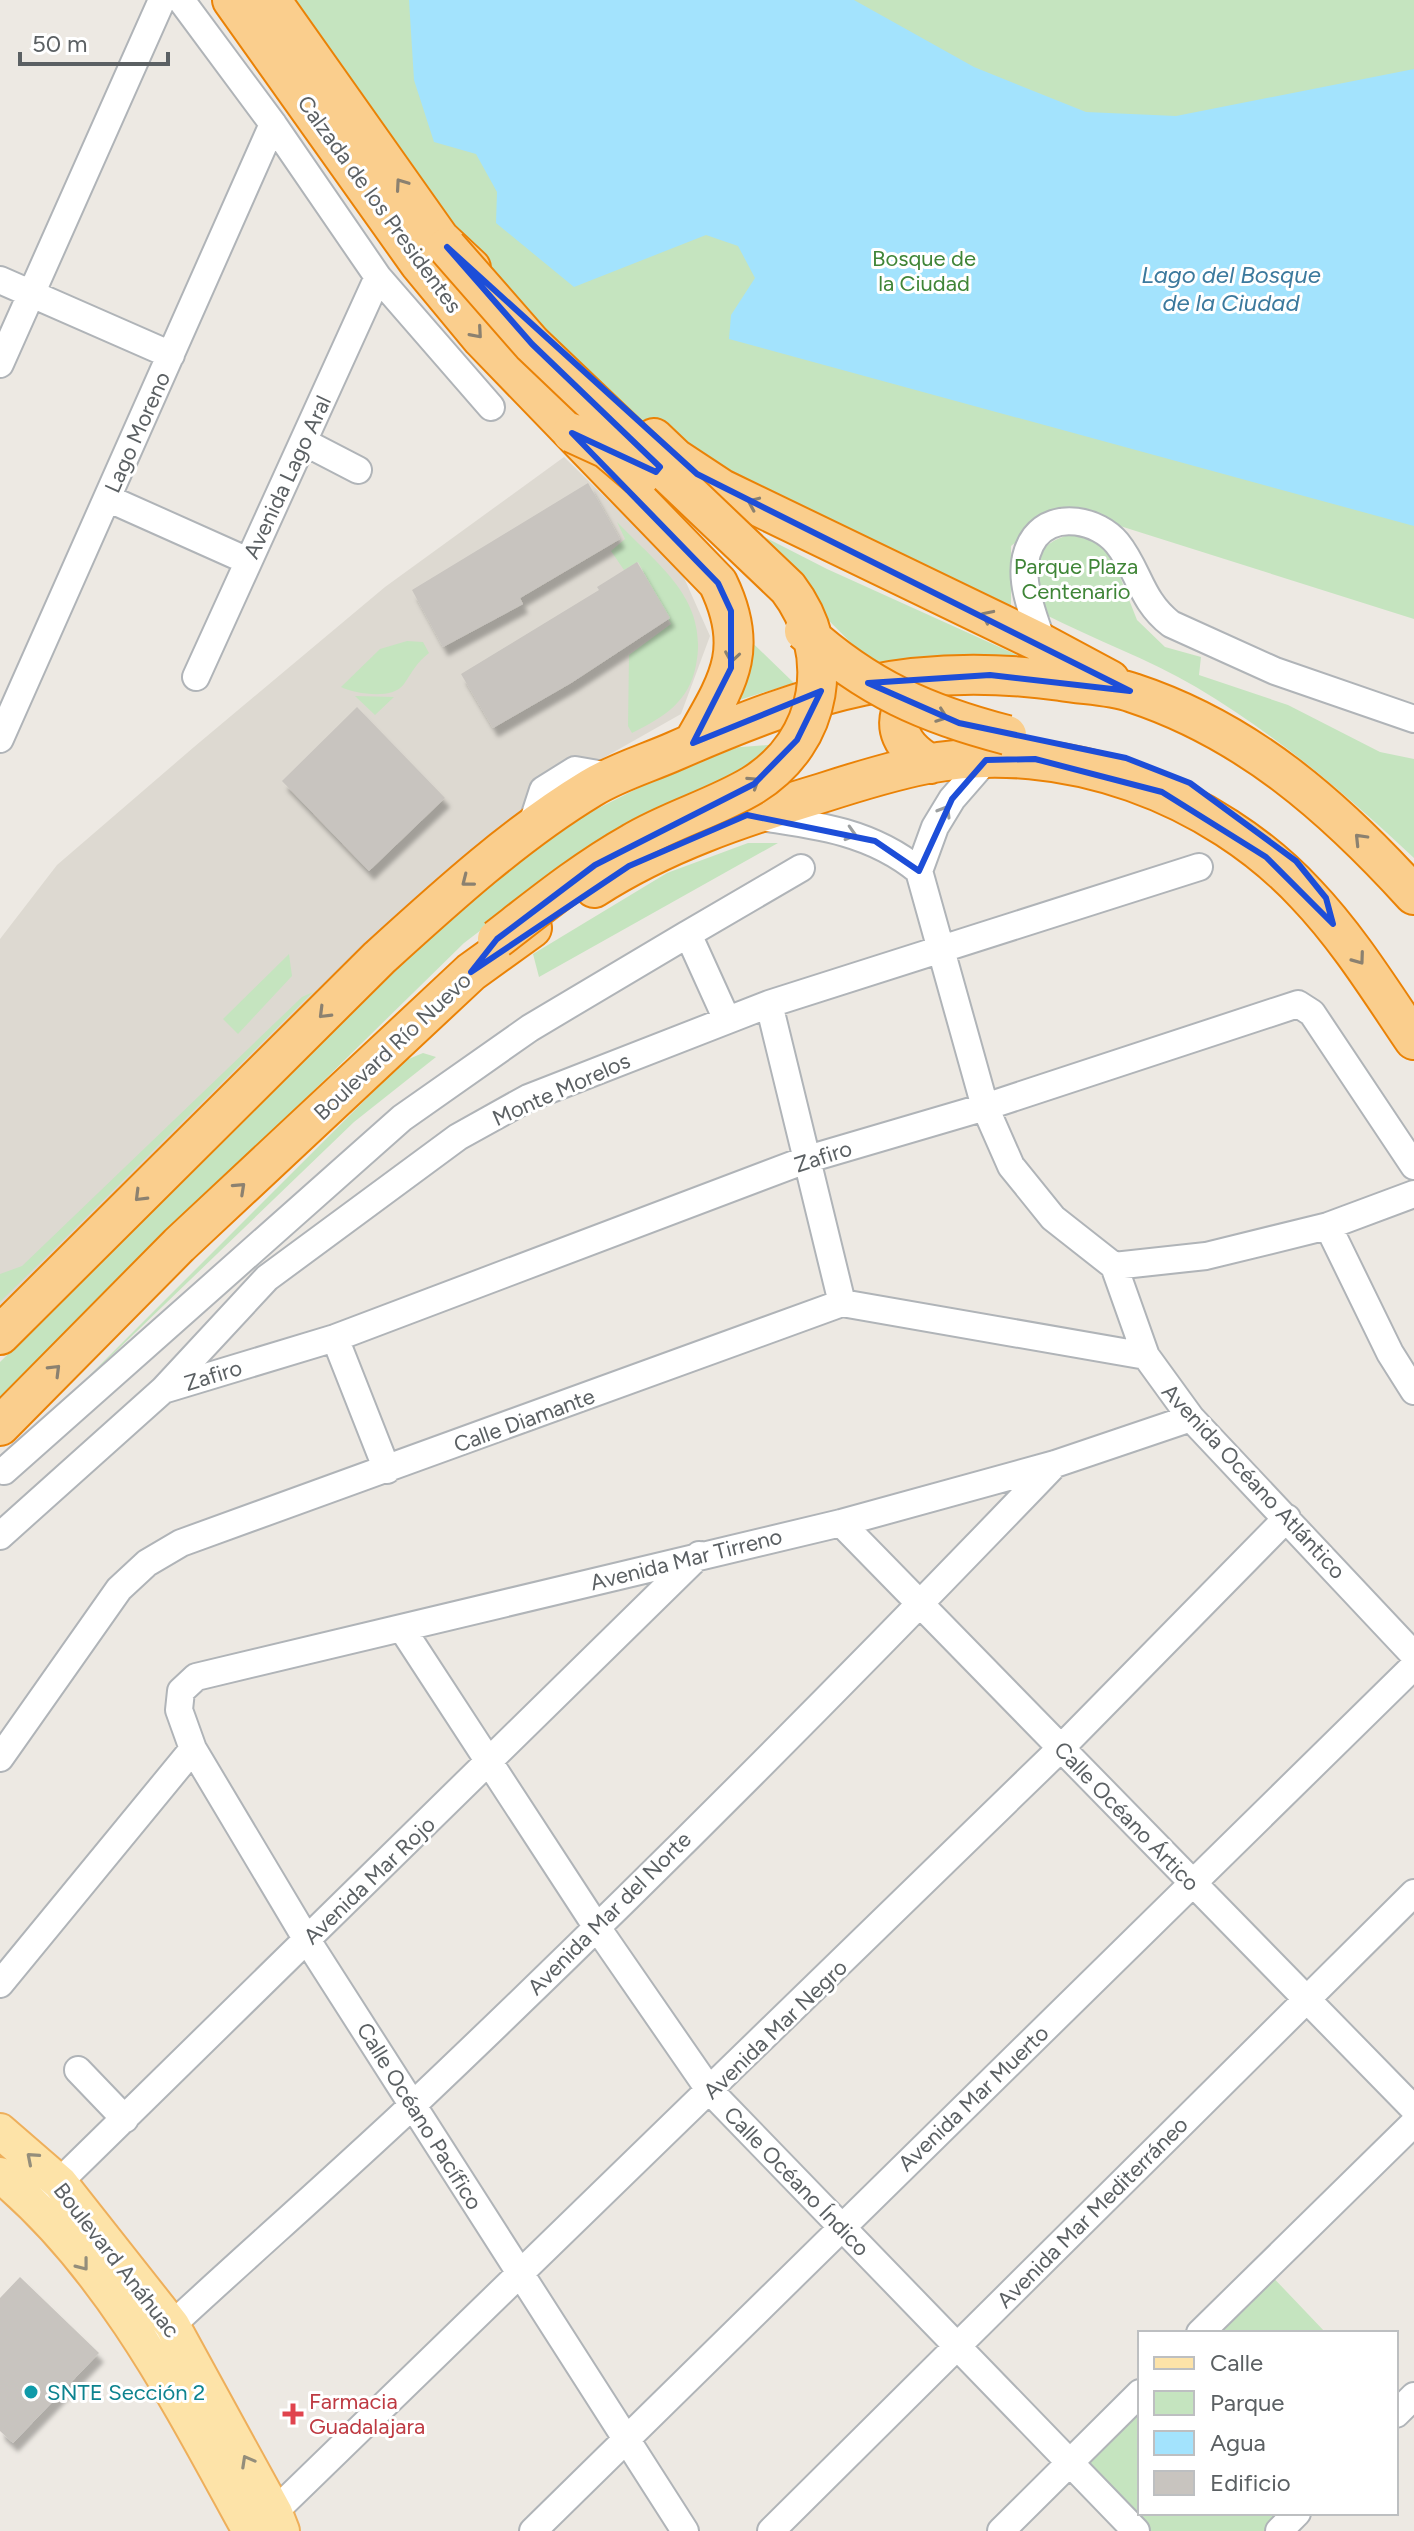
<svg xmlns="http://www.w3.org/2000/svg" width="1414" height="2531" viewBox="0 0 1414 2531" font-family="Figtree,sans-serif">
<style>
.education{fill:#ddd9d1}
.green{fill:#c5e4bf}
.water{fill:#a3e3fd}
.building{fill:#c8c4bf;filter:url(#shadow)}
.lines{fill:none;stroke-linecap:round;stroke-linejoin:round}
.minor-casing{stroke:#b0b4b8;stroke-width:30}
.major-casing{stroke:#eeaf5b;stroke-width:38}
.highway-casing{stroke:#ea8206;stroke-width:42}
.minor{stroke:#fff;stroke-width:26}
.major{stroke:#fde3a8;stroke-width:34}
.highway{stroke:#face8d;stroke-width:38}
.highway-bridge-casing{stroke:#ea8206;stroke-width:42;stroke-linecap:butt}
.highway-bridge{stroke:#face8d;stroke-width:38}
.oneway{stroke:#8b8170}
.oneway2{stroke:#9da0a1}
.oneway3{stroke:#948e7b}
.marked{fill:none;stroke:#1d4ed8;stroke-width:6;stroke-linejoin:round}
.culture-dot{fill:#0f9aa8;stroke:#fff;stroke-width:3}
.health-dot{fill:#e0444e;stroke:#fff;stroke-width:3}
.labels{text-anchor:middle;stroke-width:6;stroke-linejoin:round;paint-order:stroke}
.street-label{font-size:22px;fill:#5b6063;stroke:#fff}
.park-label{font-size:22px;fill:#3f8537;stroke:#fff}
.culture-label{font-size:22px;fill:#0d838f;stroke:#fff;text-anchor:start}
.health-label{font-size:22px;fill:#be3a42;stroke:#fff;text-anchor:start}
.water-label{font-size:24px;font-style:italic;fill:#3b799d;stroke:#fff}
</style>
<defs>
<filter id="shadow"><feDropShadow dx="5" dy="9" stdDeviation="2" flood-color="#0004"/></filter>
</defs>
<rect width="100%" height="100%" fill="#ede9e3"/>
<path class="education" d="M564,457L681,571L710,636L681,714L605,757L529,833L0,1327V939L57,865L194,747L385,587Z"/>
<path class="green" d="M291,0H1414V619L1060,507L1011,546V611L696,463L531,333Z
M727,518L827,569L1017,655L870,662Z
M617,522C658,565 709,599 696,665C689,702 664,717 632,733L628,726L629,655L671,624L638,562L624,570L611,551L625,539Z
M1078,533L1108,546L1137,620L1165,647L1201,657L1199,675L1288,705L1380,752L1414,759V858C1346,794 1277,735 1196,687C1149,659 1095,640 1046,615C1019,578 1032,540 1078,533Z
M733,624L794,683L720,706Z
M407,641L423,642L429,653C416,663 413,671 404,684C393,700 356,694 341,687L380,649Z
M355,696L394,697L375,715Z
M793,743L805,761L802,768L518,902L464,943L0,1398V1362L458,905L587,814L680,767L729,748Z
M748,843H778L539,977L533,954L667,873Z
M289,954L292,976L238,1034L223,1019Z
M313,992L41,1262L0,1302V1274L22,1266L302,997Z
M423,1053L436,1057L354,1122L54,1411L404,1061Z
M1265,2269L1326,2333H1199Z
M1140,2390V2513H1284L1265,2531H1134L1068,2464Z"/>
<path class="water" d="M409,0H854L974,67L1086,112L1176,116L1414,69V526L729,339L731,315L755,278L738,246L706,235L574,287L496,223L497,192L476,154L434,142L414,80Z"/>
<path class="building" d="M588,483L620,539L520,598L523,604L443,647L412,590Z
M637,562L670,618L571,683L493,728L461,674L599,590L597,587Z
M357,707L445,798L369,871L282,781Z
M20,2277L99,2353L13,2443L0,2431V2298Z"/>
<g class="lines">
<defs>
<path id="minor" d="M181,0L273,124L378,277L491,407
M0,280L171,355
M0,364L162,0
M304,442L358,470
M107,498L248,561
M1043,644C1032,611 1012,568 1035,537C1055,511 1098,520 1117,543C1139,570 1140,600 1171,624L1275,671L1414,719
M196,677L378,277
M0,739L273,124
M986,760L952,799L935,827L919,871L985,1107L1011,1166L1053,1218L1114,1266L1146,1356L1191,1418L1414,1655
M759,817C817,825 872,832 919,871
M530,830L543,790L575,770L615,777
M769,1004L842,1303
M727,1020L688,934L801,868
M1328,1226L1390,1353L1414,1391
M1114,1266L1206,1256L1328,1226L1414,1194
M335,1338L387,1470
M163,1390L335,1338L808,1159L985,1107L1298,1004L1312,1013L1414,1166
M4,1471L402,1118L530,1028L688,934
M841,1523L1414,2109
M0,1536L163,1390L267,1278L458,1137L528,1098L769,1004L1199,867
M403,1630L596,1926L710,2091L1136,2531
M0,1758L119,1589L147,1563L181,1543L842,1303L1146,1356
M0,1984L193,1749
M78,2070L125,2119
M47,2194L699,1555
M1200,2333L1414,2123
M160,2336C244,2258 331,2182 415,2103C633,1896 846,1682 1054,1465
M1396,2414L1414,2396
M263,2523L1061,1748L1287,1518
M533,2531L1414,1666
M685,2531L307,1940L193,1749L179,1710L181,1691L196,1677L841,1523L1055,1464L1191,1418
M771,2531L1414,1893
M1001,2531L1140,2393
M1279,2531L1297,2513"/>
<path id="major" d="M0,2131L60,2183L172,2325L275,2513L282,2531
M0,2175C112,2268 181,2406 250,2531"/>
<path id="highway" d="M232,0L419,263L482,339L718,583C751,651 727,683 693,743
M271,0L440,239L471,268
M654,438L675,458L722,489L1043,644L1110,680
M926,677C892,709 887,738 930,764
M594,888C664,843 742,817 822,793C856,782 891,771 927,764C1063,738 1213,794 1306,894C1348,938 1380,990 1414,1040
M0,1335L379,958C445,898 515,834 591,788C617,772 648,763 675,751C810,692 911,660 1061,681C1084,685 1111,685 1133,693C1248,731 1334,807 1414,895
M0,1426L179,1245L471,972L532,928"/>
</defs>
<use href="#minor" class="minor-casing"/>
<use href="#major" class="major-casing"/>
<use href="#highway" class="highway-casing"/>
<use href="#minor" class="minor"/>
<use href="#major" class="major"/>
<use href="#highway" class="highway"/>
<defs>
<path id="highway-bridge" d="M447,247L532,344L788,588C837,652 824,741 753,785C715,808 670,820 632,843C584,870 541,905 497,939
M572,433L607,449L640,477
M804,631C867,688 926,714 1007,735"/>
</defs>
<use href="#highway-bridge" class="highway-bridge-casing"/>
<use href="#highway-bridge" class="highway-bridge"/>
</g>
<defs><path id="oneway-chevron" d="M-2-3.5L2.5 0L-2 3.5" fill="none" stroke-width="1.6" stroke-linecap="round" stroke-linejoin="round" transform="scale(2)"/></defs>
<g class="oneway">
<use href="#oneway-chevron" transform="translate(401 184) rotate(-125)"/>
<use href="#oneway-chevron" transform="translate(477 333) rotate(49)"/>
<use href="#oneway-chevron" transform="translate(753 503) rotate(-156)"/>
<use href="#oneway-chevron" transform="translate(987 616) rotate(-154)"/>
<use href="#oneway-chevron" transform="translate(732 657) rotate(99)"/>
<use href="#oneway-chevron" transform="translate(942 716) rotate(20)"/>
<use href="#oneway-chevron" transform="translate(754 782) rotate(-33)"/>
<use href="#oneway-chevron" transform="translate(1360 839) rotate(-134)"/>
<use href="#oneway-chevron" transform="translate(467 881) rotate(142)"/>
<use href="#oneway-chevron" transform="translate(1359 959) rotate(54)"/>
<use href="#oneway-chevron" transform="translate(324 1013) rotate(135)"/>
<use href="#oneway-chevron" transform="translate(240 1188) rotate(-43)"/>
<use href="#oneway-chevron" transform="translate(140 1196) rotate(135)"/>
<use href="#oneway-chevron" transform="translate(55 1370) rotate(-45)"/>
</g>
<g class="oneway2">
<use href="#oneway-chevron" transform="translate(945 811) rotate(-59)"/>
<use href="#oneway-chevron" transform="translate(851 834) rotate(17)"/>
</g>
<g class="oneway3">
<use href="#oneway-chevron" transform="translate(32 2158) rotate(-139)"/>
<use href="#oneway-chevron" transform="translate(83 2265) rotate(52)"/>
<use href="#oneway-chevron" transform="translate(247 2461) rotate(-119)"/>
</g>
<path class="marked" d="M447,247L697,474L1130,691L990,675L868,683L959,723L1126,758L1190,783L1296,861L1326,898L1333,924L1266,857L1162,792L1035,759L986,760L952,799L919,871L875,841L747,815L629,866L471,972L497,939L595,865L754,784L797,740L821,691L693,743L731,668V611L718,583L572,433L656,472L660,467L532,344Z"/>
<circle class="culture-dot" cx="31" cy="2392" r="8"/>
<path class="health-dot" d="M289 2402h8v8h8v8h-8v8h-8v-8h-8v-8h8z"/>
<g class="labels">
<g class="street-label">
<text transform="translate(380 204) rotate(54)" y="8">Calzada de los Presidentes</text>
<text transform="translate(137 432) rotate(-66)" y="8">Lago Moreno</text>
<text transform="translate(287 477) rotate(-65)" y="8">Avenida Lago Aral</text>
<text transform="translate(392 1046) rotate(-43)" y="8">Boulevard Río Nuevo</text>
<text transform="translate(561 1089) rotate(-24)" y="8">Monte Morelos</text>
<text transform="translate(823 1156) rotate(-18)" y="8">Zafiro</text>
<text transform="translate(213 1375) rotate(-17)" y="8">Zafiro</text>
<text transform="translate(524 1420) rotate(-20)" y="8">Calle Diamante</text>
<text transform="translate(1254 1481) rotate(47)" y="8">Avenida Océano Atlántico</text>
<text transform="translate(686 1559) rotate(-14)" y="8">Avenida Mar Tirreno</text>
<text transform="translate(1127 1816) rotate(46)" y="8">Calle Océano Ártico</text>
<text transform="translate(369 1880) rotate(-44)" y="8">Avenida Mar Rojo</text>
<text transform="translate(609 1913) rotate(-45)" y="8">Avenida Mar del Norte</text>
<text transform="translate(775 2029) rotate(-44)" y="8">Avenida Mar Negro</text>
<text transform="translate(973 2098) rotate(-44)" y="8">Avenida Mar Muerto</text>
<text transform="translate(420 2116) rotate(58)" y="8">Calle Océano Pacífico</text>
<text transform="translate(797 2181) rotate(46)" y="8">Calle Océano Índico</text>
<text transform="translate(1092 2212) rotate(-45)" y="8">Avenida Mar Mediterráneo</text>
<text transform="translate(117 2260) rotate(52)" y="8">Boulevard Anáhuac</text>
</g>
<g class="park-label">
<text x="924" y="266">Bosque de<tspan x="924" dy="25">la Ciudad</tspan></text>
<text x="1076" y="574">Parque Plaza<tspan x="1076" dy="25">Centenario</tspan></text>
</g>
<g class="culture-label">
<text x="47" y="2400">SNTE Sección 2</text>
</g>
<g class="health-label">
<text x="309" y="2409">Farmacia<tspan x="309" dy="25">Guadalajara</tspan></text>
</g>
<g class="water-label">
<text x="1231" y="283">Lago del Bosque<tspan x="1231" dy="28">de la Ciudad</tspan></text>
</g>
</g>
<rect x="1138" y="2331" width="260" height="184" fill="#ffffff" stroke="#bdbfc1" stroke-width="2"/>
<rect x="1154" y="2357" width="40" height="12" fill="#fde3a8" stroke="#bdbfc1" stroke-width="2"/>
<text x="1210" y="2371" font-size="24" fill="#5b6063">Calle</text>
<rect x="1154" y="2391" width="40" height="24" fill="#c5e4bf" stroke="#bdbfc1" stroke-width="2"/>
<text x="1210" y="2411" font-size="24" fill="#5b6063">Parque</text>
<rect x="1154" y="2431" width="40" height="24" fill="#a3e3fd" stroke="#bdbfc1" stroke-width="2"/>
<text x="1210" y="2451" font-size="24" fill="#5b6063">Agua</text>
<rect x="1154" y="2471" width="40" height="24" fill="#c8c4bf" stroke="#bdbfc1" stroke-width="2"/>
<text x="1210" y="2491" font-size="24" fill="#5b6063">Edificio</text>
<path d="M20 52v12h148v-12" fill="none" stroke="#5b6063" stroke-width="4"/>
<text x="32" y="52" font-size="24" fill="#5b6063" stroke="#ffffff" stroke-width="6" paint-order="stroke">50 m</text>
</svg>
